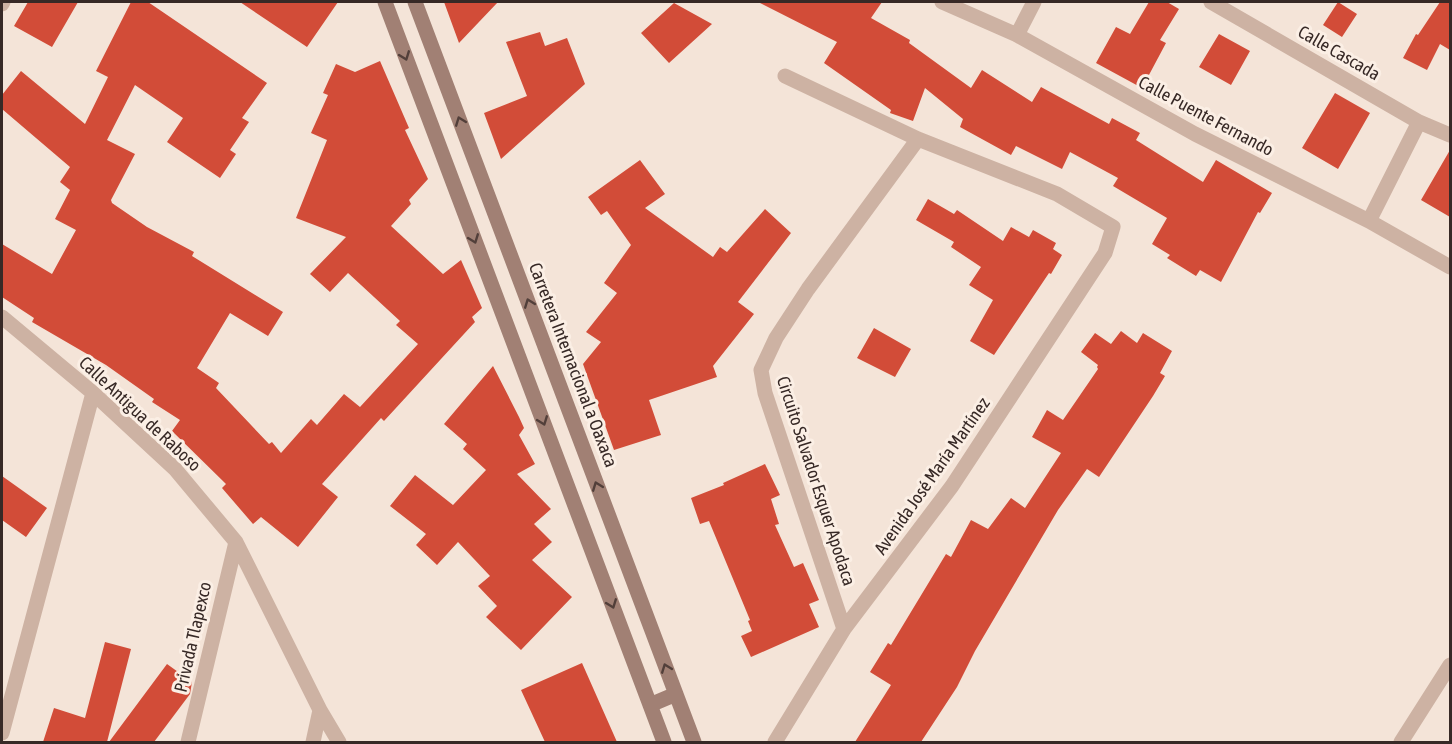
<svg xmlns="http://www.w3.org/2000/svg" width="1452" height="744" viewBox="0 0 1452 744" font-family="'Asap Condensed',sans-serif">
<style>
.building{fill:#d24c38}
.lines{fill:none;stroke-linecap:round;stroke-linejoin:round}
.street{stroke:#cdb2a3;stroke-width:15}
.secondary{stroke:#a18074;stroke-width:15}
.oneway{stroke:#523f3a}
.labels{text-anchor:middle;stroke-width:6;stroke-linejoin:round;paint-order:stroke}
.street-label{font-size:18px;fill:#372926;stroke:#fbefe5}
</style>
<rect width="100%" height="100%" fill="#f4e4d8"/>
<path class="building" d="M28,2H78L52,47L14,26Z
M131,2H148L267,83L242,118L249,122L230,150L236,154L220,178L167,142L183,118L135,85L107,140L135,154L111,200L112,203L147,227L194,252L192,256L283,312L268,336L230,313L197,368L219,383L216,388L269,444L272,442L281,453L311,419L317,425L344,394L360,407L418,344L396,325L400,321L348,273L330,292L310,274L346,237L296,218L327,140L311,133L328,95L323,93L336,64L355,72L380,61L409,128L405,130L428,179L409,200L411,204L391,226L443,274L461,260L482,308L472,317L475,322L384,421L381,418L322,484L338,497L298,547L261,517L253,524L222,488L226,484L172,431L180,420L152,402L154,399L106,365L32,322L34,318L2,297V244L52,274L76,230L55,219L70,190L60,182L70,167L2,109V95L21,71L85,124L108,77L96,71Z
M240,2H338L307,47Z
M444,2H498L459,43Z
M758,2H882L871,18L910,40L909,43L971,88L982,70L1032,102L1041,87L1109,124L1112,118L1140,133L1136,140L1203,182L1216,160L1272,193L1260,213L1258,212L1221,282L1200,270L1196,276L1167,258L1170,255L1152,244L1167,218L1113,186L1118,178L1070,152L1062,169L1016,146L1011,155L960,127L963,119L925,88L913,121L890,113L891,110L824,63L837,42Z
M1149,2H1167L1179,9L1160,40L1166,43L1142,88L1096,63L1116,27L1130,34Z
M1338,2L1357,14L1342,37L1323,25Z
M1440,2H1450V50L1440,44L1427,70L1403,58L1416,34L1418,35Z
M674,3L712,24L669,63L641,33Z
M540,32L545,46L567,38L585,84L501,159L484,113L527,96L506,42Z
M1219,34L1250,51L1231,85L1199,67Z
M1335,93L1370,113L1338,169L1302,148Z
M1450,150V217L1421,200Z
M640,160L665,194L645,208L713,257L720,247L727,252L765,209L791,233L738,302L754,314L713,366L717,377L649,400L661,435L614,450L583,364L601,342L586,332L617,293L604,283L631,245L607,211L601,215L588,197Z
M928,199L954,214L957,210L1003,241L1011,227L1029,237L1033,230L1056,243L1053,249L1062,255L1051,274L1049,273L994,355L970,341L993,300L969,285L981,267L951,247L954,242L916,220Z
M874,328L911,349L895,377L857,358Z
M1121,331L1137,343L1143,333L1172,351L1160,373L1165,376L1153,396L1099,477L1087,469L1058,510L975,651L957,687L921,742H855L891,685L870,672L888,643L891,645L946,554L951,557L971,520L988,529L1011,498L1025,508L1061,453L1032,437L1047,410L1063,420L1098,369L1097,367L1098,365L1081,352L1095,333L1111,344Z
M493,366L519,417L524,428L519,435L535,464L517,474L551,509L534,524L552,542L532,560L572,597L521,650L486,617L497,606L478,586L490,576L458,542L437,565L416,545L426,534L390,506L415,475L453,505L486,470L463,449L467,444L444,424Z
M765,464L780,495L771,499L779,524L775,525L794,567L803,563L819,600L809,604L819,627L751,657L741,636L752,631L748,621L750,620L709,521L700,524L691,498L724,485L723,483Z
M2,476L47,508L26,537L2,520Z
M105,642L131,649L107,742H43L54,708L85,718Z
M582,663L617,742H545L521,690Z
M167,664L192,682L190,694L154,742H109Z"/>
<g class="lines">
<path class="street" d="M942,2L1017,35L1195,134L1369,221L1450,267
M1211,2L1419,122L1450,135
M2,4L3,2
M1017,35L1034,2
M1369,221L1419,122
M2,317L93,393L175,469L236,542L320,710L339,742
M844,629L765,393L761,370L776,338L808,289L918,139
M2,733L93,393
M188,742L236,542
M313,742L320,710
M775,742L844,629L952,486L1105,253L1113,227L1057,194L918,139L785,76
M1401,742L1450,665"/>
<path class="secondary" d="M385,2L664,742
M415,2L694,742
M650,705L676,694"/>
</g>
<defs><path id="oneway-chevron" d="M-2-3.5L2.5 0L-2 3.5" fill="none" stroke-width="1.6" stroke-linecap="round" stroke-linejoin="round" transform="scale(1.5)"/></defs>
<g class="oneway">
<use href="#oneway-chevron" transform="translate(405 56) rotate(69)"/>
<use href="#oneway-chevron" transform="translate(460 121) rotate(-111)"/>
<use href="#oneway-chevron" transform="translate(474 239) rotate(69)"/>
<use href="#oneway-chevron" transform="translate(529 303) rotate(-111)"/>
<use href="#oneway-chevron" transform="translate(543 421) rotate(69)"/>
<use href="#oneway-chevron" transform="translate(597 486) rotate(-111)"/>
<use href="#oneway-chevron" transform="translate(612 604) rotate(69)"/>
<use href="#oneway-chevron" transform="translate(666 668) rotate(-111)"/>
</g>
<g class="labels">
<g class="street-label">
<text transform="translate(1339 53) rotate(30)" y="6">Calle Cascada</text>
<text transform="translate(1206 116) rotate(28)" y="6">Calle Puente Fernando</text>
<text transform="translate(573 365) rotate(69)" y="6">Carretera Internacional a Oaxaca</text>
<text transform="translate(140 414) rotate(43)" y="6">Calle Antigua de Raboso</text>
<text transform="translate(932 476) rotate(-55)" y="6">Avenida José María Martínez</text>
<text transform="translate(816 481) rotate(72)" y="6">Circuito Salvador Esquer Apodaca</text>
<text transform="translate(193 637) rotate(-77)" y="6">Privada Tlapexco</text>
</g>
</g>
<rect width="1452" height="744" fill="none" stroke="#372926" stroke-width="6"/>
</svg>
